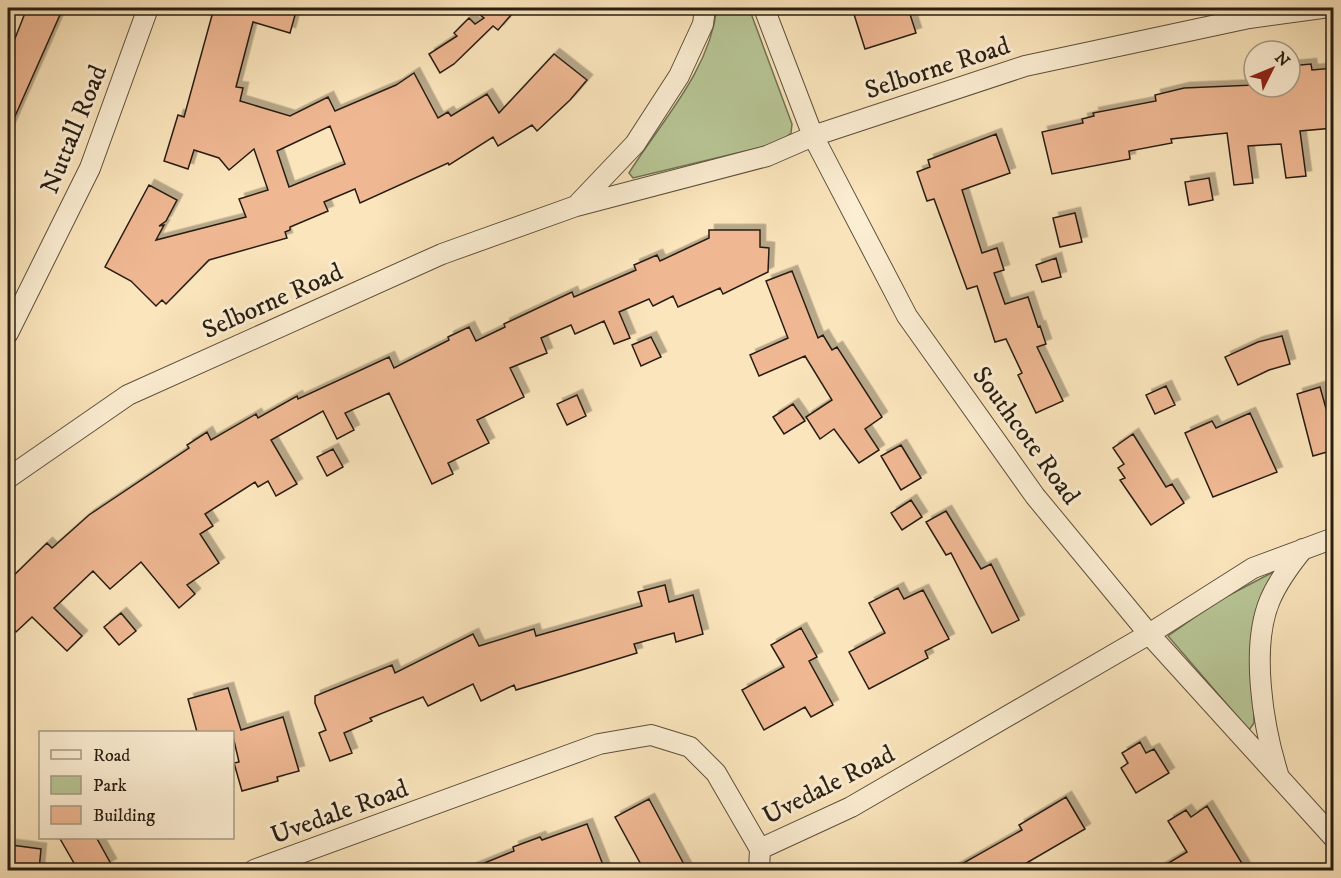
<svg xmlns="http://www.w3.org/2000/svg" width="1341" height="878" viewBox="0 0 1341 878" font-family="'IM FELL DW Pica',serif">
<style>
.green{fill:#b8c696;stroke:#707254;stroke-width:1.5}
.building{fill:#efb893;stroke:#281e12;stroke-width:1.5;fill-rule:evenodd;filter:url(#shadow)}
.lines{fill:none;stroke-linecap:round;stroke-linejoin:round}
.minor-casing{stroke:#5d503c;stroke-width:22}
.minor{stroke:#fceed3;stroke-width:20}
.labels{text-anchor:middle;stroke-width:6;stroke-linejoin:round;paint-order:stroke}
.street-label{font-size:26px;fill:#281e12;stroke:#fceed3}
</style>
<defs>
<filter id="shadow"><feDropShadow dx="5.5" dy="-5.5" stdDeviation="0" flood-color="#0004"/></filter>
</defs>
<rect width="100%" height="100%" fill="#fbe5bc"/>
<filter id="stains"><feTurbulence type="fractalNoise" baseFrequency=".00333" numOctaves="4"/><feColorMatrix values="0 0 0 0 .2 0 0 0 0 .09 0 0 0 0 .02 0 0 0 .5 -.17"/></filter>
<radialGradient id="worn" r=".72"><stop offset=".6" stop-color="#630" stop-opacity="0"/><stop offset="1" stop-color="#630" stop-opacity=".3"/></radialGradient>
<path class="green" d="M717,8H749L792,124L791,133L779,143L633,178L629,173C662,120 709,72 717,8Z
M1275,571L1253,668L1254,723L1249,730L1168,636L1218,601Z"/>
<path class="building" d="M27,8H63L8,132V44L12,46Z
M214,8H297L290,33L253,22L236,87L243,88L240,101L290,116L328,97L335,111L396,85L414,73L438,118L448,112L451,116L487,94L499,113L554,54L587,80L570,100L537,131L532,125L498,146L493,137L449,165L448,163L360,203L355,189L324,202L328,211L290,227V230L285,232L287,238L209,260L166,304L162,300L156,306L131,281L105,267L149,185L177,200L166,221L159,226L164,225L156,240L246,217L239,199L268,190L254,149L229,170L219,158L194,150L188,169L164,161L178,115L184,117ZM330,126L345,164L289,187L277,151Z
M471,8H517L498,30L493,26L454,64L440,73L429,54L457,36L454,33L469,18L475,24L484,18Z
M852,8H908L916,33L865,49Z
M1311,64L1312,70L1334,68V128L1300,131L1306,176L1286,178L1281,144L1248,146L1253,183L1234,185L1227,133L1171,139L1172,143L1129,151L1130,159L1052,174L1042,132L1083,123L1082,119L1094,116L1093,113L1156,101L1155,95L1184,88L1254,85V87H1290V66Z
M996,134L1010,173L962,190L982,253L997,248L1004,270L994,273L1005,304L1028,297L1038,327L1040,326L1046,344L1037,347L1063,401L1036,413L1018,375L1022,373L1006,339L995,342L977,286L967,289L934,199L927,201L917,172L930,167L928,160Z
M1209,178L1213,200L1189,205L1185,182Z
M1075,213L1082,242L1060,247L1053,218Z
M709,230H760V247L769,248L768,272L723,294L720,288L678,307L673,296L653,306L649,299L619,312L630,338L614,344L604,321L575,334L571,325L541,338L547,353L510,368L524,397L477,420L489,443L448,463L453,474L432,484L389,393L345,413L354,430L337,439L323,411L271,440L297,484L276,496L268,481L258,487L255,482L205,514L213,526L200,534L219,563L187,585L195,594L179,608L141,562L110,589L93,571L54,608L82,636L67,651L32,617L16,632L8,623V581L47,543L52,548L89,515L189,448L187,445L207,432L211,440L256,414L258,418L297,396L298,399L389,357L394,368L449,340L448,337L469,327L476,341L505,327L504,324L572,292L574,297L636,270L634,265L657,255L660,261L709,238Z
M1056,258L1061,277L1042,282L1036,265Z
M792,271L818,338L823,335L832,350L837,347L882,417L865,429L879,450L859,463L834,429L820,439L806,417L832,400L805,356L759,376L750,355L788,338L766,281Z
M1282,336L1290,364L1269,370L1238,385L1225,357L1258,342Z
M651,337L661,357L641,366L632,345Z
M1166,386L1175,405L1155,414L1146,395Z
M1320,387L1334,437V450L1313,456L1297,394Z
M577,395L586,416L567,425L557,404Z
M793,404L805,421L784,434L773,417Z
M1250,413L1277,472L1213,497L1185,433L1212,421L1216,428Z
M1133,434L1166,487L1172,484L1184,503L1151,525L1120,480L1125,478L1118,468L1124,464L1113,448Z
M901,445L921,478L901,490L881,456Z
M333,449L343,467L327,476L317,457Z
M911,500L922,517L902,530L891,513Z
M946,511L981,569L991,564L1019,620L992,633L951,553L946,555L926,522Z
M665,585L669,602L693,595L703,634L676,642L674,633L634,644L637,653L516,690L514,685L481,701L473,684L428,706L423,697L370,718L372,721L344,733L352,753L330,761L319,733L326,730L315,703V696L392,665L395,673L473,634L479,646L534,629L536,636L642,606L638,592Z
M898,588L904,599L923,590L949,639L925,651L928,658L869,689L849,652L885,633L869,603Z
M121,613L136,631L119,645L104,627Z
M801,628L817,657L809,661L833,705L811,717L805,707L764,730L742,690L784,667L771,645Z
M228,688L241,730L283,717L299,771L277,777L278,781L242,791L234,763L239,762L232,732H197L188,699Z
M1140,742L1146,753L1154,749L1169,773L1136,793L1121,768L1128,763L1122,753Z
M1066,797L1085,829L1023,865L1027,870H951L1022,830L1019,825Z
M649,799L687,870H644L615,817Z
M1207,806L1246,870H1157L1187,852L1168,821L1186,810L1191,817Z
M587,824L605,870H467L514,851L513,847L540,837L542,840Z
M59,837H96L111,864L100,870H78Z
M11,845L41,849L39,870H8Z"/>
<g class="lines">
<defs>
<path id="minor" d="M764,8L813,136L907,316L1035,496L1149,634L1334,838
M576,206L767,156L813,136L1025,66L1249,18L1322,8
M8,333L90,168L148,8
M8,478L128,395L442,254L576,206L635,144L679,76L703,24L705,8
M1278,774C1263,726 1250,647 1270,600C1278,581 1290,565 1303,549
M254,870L599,744L651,735L690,747L716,773L760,849L851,807L1149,634L1253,568L1334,538
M759,870L760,849"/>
</defs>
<use href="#minor" class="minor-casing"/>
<use href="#minor" class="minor"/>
</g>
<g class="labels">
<g class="street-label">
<text transform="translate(937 67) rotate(-18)" y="9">Selborne Road</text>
<text transform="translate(73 129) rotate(-68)" y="9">Nuttall Road</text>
<text transform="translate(272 300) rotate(-24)" y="9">Selborne Road</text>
<text transform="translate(1027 435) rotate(54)" y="9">Southcote Road</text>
<text transform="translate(828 784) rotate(-27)" y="9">Uvedale Road</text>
<text transform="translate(339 811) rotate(-20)" y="9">Uvedale Road</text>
</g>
</g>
<rect width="1341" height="878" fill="none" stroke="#fbe5bc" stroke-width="30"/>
<rect x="9" y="9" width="1323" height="860" fill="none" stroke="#281e12" stroke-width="3"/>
<rect x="15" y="15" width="1311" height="848" fill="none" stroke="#281e12" stroke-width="1.5"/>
<rect x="39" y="731" width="195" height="108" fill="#fceed3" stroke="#a79b86" stroke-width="1.5"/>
<rect x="51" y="750" width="30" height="9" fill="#fceed3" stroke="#a79b86" stroke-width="1.5"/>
<text x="93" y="761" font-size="18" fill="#281e12">Road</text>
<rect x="51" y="776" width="30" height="18" fill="#b8c696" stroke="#a79b86" stroke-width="1.5"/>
<text x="93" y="791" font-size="18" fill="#281e12">Park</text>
<rect x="51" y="806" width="30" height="18" fill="#efb893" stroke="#a79b86" stroke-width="1.5"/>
<text x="93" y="821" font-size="18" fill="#281e12">Building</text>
<g transform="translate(1272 69) rotate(47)"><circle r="28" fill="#fceed3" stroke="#a79b86" stroke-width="1.5"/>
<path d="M0-4.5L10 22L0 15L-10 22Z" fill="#8f2418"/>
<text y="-9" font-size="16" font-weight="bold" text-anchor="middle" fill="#281e12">N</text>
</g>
<rect width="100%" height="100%" filter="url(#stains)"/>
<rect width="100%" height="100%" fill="url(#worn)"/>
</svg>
